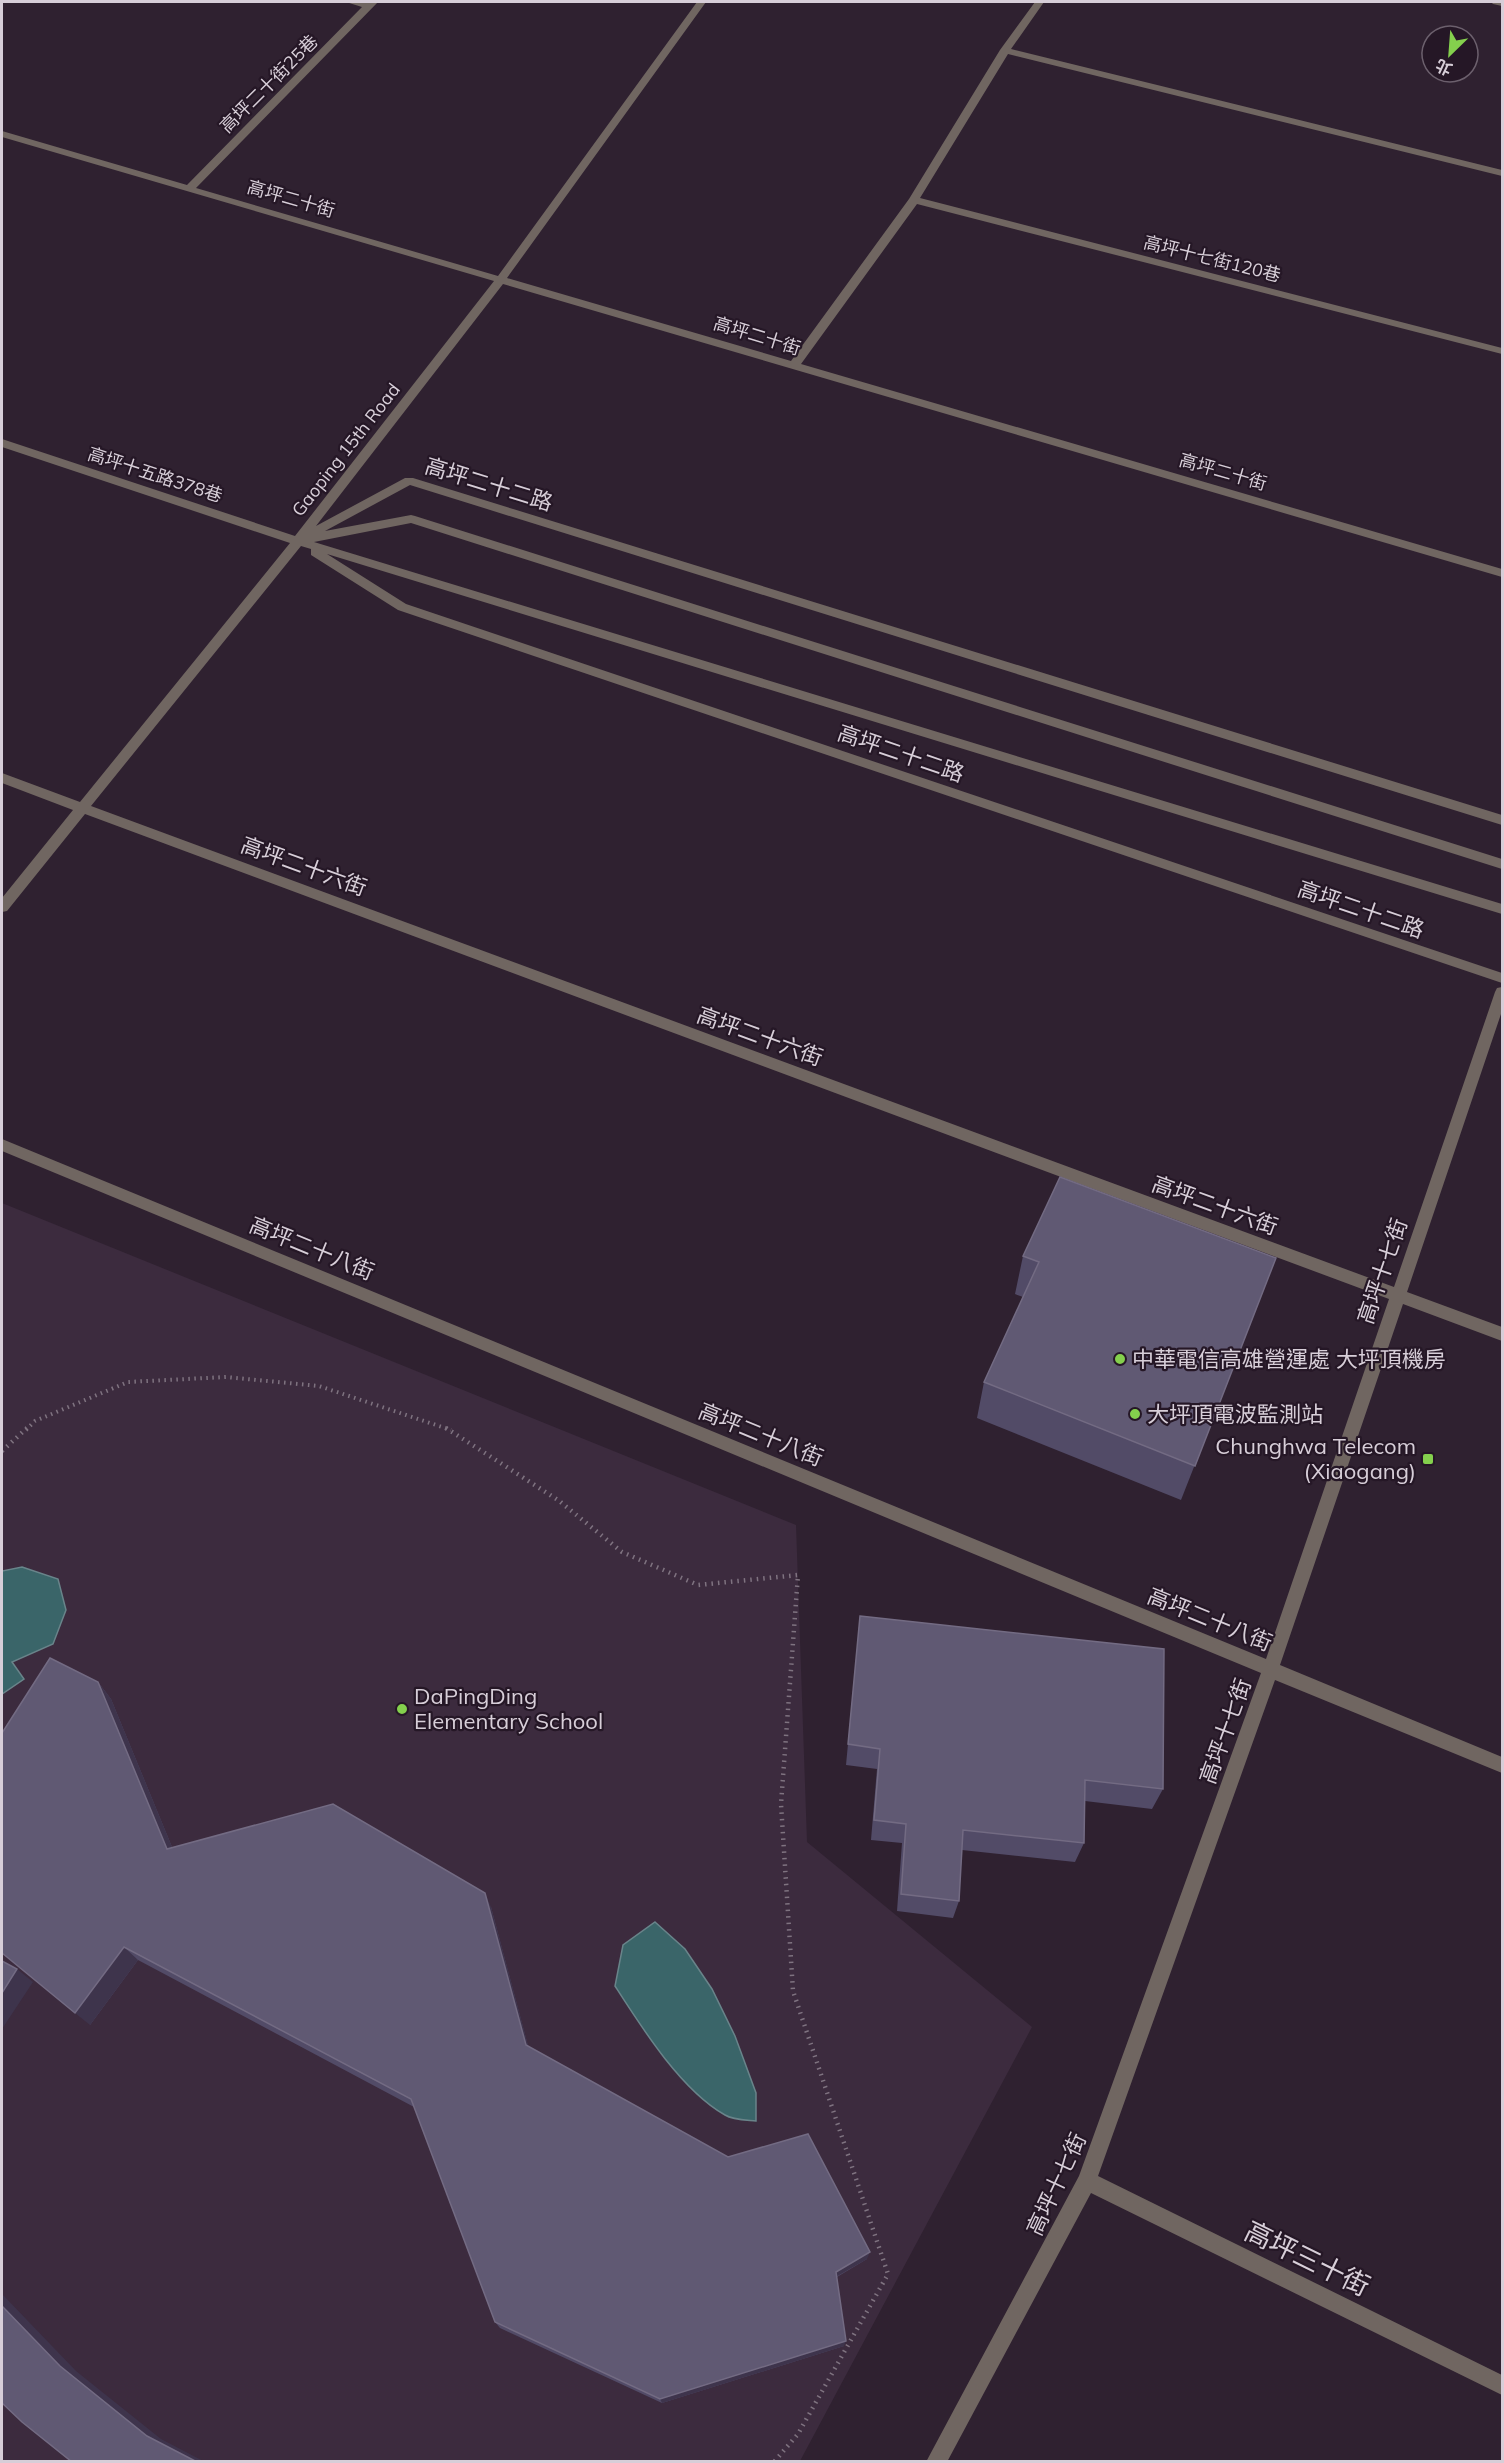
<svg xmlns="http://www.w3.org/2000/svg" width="1504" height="2463" viewBox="0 0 1504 2463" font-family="Mulish,'Noto Sans TC',sans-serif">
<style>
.built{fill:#3c2b3e}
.water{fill:#3a6569;stroke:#69848a;stroke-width:1.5}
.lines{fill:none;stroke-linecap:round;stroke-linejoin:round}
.path-far1{stroke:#7f7380;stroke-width:4;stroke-dasharray:1.5 4.5;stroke-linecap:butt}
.path{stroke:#7f7380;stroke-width:4.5;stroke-dasharray:1.5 5;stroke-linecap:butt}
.minor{fill:#706661;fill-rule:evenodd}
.wall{fill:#524b67}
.shaded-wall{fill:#3e344c}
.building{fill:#605973;stroke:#736b83;stroke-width:1.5}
.poi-dot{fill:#84d04d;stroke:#251726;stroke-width:2}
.labels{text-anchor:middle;stroke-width:4.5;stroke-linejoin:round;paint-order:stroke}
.far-street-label{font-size:18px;fill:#d7ced8;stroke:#251726}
.street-label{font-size:22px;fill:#d7ced8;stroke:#251726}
.poi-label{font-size:22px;fill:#d7ced8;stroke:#251726;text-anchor:start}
.near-street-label{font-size:27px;fill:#d7ced8;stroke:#251726}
</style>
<rect width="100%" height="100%" fill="#2f2130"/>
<path class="built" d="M2,1203L796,1525L807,1842L1032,2027L800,2461H2Z"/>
<path class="water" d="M22,1567L58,1579L66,1610L53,1644L12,1662L24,1679L2,1694V1571Z
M655,1922L685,1949L712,1989L735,2036L756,2093V2121C747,2120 733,2120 725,2115C681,2090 642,2028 615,1986L623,1945Z"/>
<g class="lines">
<path class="path-far1" d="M26,1430L35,1421L128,1382L226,1377L319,1386L451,1430"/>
<path class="path" d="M446,1428L558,1500L622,1552L698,1585L798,1575L781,1804L793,1991L888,2274L798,2434L774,2462
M2,1451L27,1428"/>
<path class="minor" d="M346,2H378L196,188L498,276L697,2H706L507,278L791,361L909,199L1000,50L1035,2H1044L1011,49L1502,170V176L1008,54L920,198L1502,348V354L917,204L801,364L1502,569V577L503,284L316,526L405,478H413L1502,815V825L410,485L325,531L411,515L415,516L1502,859V869L411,523L314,542L1502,904V914L327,554L406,604L1502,973V983L398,610L311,555V549L301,546L91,806L1394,1287L1495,992L1497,988L1502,987V1011L1407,1292L1502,1327V1341L1403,1304L1280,1665L1502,1757V1773L1275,1680L1098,2176L1502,2375V2395L1091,2193L947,2462H926L1079,2176L1261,1673L2,1151V1139L1266,1659L1389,1299L85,814L7,911L2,912V898L73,810L2,783V773L80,802L290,543L2,447V439L295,536L494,281L2,137V131L187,185L362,7Z
M1491,2H1502V6L1493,4Z"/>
</g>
<path class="wall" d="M1023,1256L1276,1258L1181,1500L977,1418L984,1382L1023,1297L1015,1294Z
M860,1616L1163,1789L1152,1809L1085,1801L1084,1843L1075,1862L962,1850L959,1901L953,1918L897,1911L902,1843L871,1840L877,1769L846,1765Z
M98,1682L111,1699L172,1847L491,1907L528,2046L867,2259L837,2277L844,2346L662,2403L500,2328L495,2322L414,2107L138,1960L90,2025Z"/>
<path class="shaded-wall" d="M98,1682L111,1699L179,1864L167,1849Z
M485,1893L491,1907L531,2056L526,2045Z
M124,1947L138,1960L90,2025L75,2013Z
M17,1969L33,1982L2,2029V1993Z
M870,2252L867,2259L834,2278L836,2272Z
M2,2294L76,2371L161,2439L205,2462H197L147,2436L60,2366L2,2306Z
M846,2341L844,2346L662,2403L660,2399Z"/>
<path class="building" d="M1060,1177L1276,1258L1195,1466L984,1382L1039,1262L1023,1256Z
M860,1616L1164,1649L1163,1789L1085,1780L1084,1843L963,1830L959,1901L901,1894L906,1824L874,1820L880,1749L848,1744Z
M50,1658L98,1682L167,1849L333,1804L485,1893L526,2045L728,2157L808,2134L870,2252L836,2272L846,2341L660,2399L495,2322L411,2099L124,1947L75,2013L2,1953V1733Z
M2,1961L17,1969L2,1993Z
M2,2306L60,2366L147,2436L197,2462H72L22,2422L2,2403Z"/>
<g class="poi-dot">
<circle cx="1120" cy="1359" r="6"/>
<circle cx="1135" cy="1414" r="6"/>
<rect x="1422" y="1453" width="12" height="12" rx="3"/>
<circle cx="402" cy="1709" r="6"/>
</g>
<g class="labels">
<g class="far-street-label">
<text transform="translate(269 84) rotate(-45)" y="6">高坪二十街25巷</text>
<text transform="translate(291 199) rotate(16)" y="6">高坪二十街</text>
<text transform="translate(1212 259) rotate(14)" y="6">高坪十七街120巷</text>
<text transform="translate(757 336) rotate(17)" y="6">高坪二十街</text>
<text transform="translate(346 450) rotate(-52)" y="6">Gaoping 15th Road</text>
<text transform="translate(1223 472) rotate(16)" y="6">高坪二十街</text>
<text transform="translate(155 475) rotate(18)" y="6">高坪十五路378巷</text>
</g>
<g class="street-label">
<text transform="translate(489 484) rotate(17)" y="8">高坪二十二路</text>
<text transform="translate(901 753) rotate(19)" y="8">高坪二十二路</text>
<text transform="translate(304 866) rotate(20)" y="8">高坪二十六街</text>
<text transform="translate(1361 909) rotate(19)" y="8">高坪二十二路</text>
<text transform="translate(760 1036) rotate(20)" y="8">高坪二十六街</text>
<text transform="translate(1215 1205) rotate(20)" y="8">高坪二十六街</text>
<text transform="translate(312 1248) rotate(22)" y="8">高坪二十八街</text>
<text transform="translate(1382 1271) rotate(-71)" y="8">高坪十七街</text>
<text transform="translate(761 1434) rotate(22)" y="8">高坪二十八街</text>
<text transform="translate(1210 1619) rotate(22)" y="8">高坪二十八街</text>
<text transform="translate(1225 1731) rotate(-70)" y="8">高坪十七街</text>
<text transform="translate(1056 2184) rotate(-65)" y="8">高坪十七街</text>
</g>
<g class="poi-label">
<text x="1132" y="1367">中華電信高雄營運處 大坪頂機房</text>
<text x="1147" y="1422">大坪頂電波監測站</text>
<text x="1416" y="1454" text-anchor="end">Chunghwa Telecom<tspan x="1416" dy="25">(Xiaogang)</tspan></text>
<text x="414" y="1704">DaPingDing<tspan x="414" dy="25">Elementary School</tspan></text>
</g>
<g class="near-street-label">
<text transform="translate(1307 2259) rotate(26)" y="9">高坪三十街</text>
</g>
</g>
<rect width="1504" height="2463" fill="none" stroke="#d7ced8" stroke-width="6"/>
<g transform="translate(1450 54) rotate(205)"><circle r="28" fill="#251726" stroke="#6c606d" stroke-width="1.5"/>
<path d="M0-4.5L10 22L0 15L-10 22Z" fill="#84d04d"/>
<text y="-9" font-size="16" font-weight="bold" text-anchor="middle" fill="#d7ced8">北</text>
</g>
</svg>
